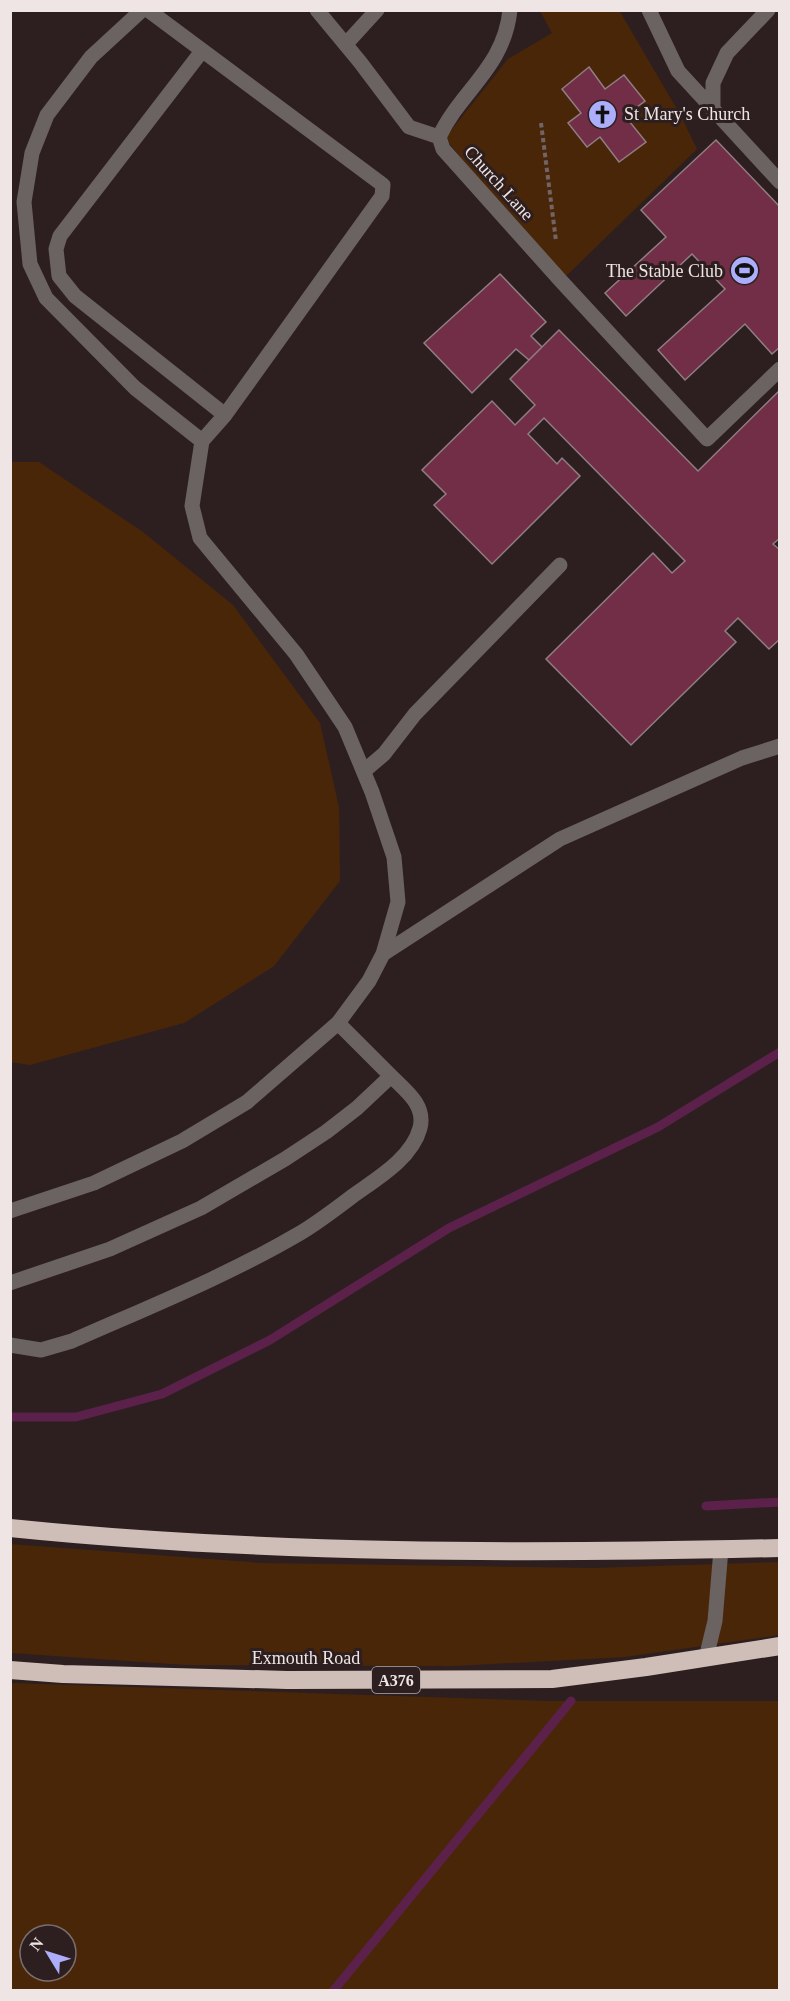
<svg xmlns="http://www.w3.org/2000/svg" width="790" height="2001" viewBox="0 0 790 2001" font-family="Georgia,serif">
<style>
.green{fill:#4a2609;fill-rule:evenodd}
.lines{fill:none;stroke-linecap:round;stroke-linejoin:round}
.stream{stroke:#5b214b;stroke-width:9}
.building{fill:#722d47;stroke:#8f7e83;stroke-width:1.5}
.path{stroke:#706464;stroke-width:4;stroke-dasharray:4.5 3;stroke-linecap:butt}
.minor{stroke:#6a6361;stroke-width:15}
.highway{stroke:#cfbdb7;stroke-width:18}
.labels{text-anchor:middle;stroke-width:6;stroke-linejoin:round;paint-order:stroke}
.shield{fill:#2d1f1f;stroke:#b5aaaa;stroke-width:1.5}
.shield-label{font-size:16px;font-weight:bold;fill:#efe5e5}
.poi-label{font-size:18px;fill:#efe5e5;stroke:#2d1f1f;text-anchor:start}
.street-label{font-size:18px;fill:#efe5e5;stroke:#2d1f1f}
</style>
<rect width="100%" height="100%" fill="#2d1f1f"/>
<path class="green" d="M619,10L681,116L697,149L561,281L445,138L508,59L552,33L540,11Z
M10,462H39L143,532L233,605L320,723L339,807L340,881L274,966L184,1023L30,1065L10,1062Z
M10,1544L262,1563L594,1568L779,1562V1635L625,1657L454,1666L186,1665L11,1653Z
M11,1683L546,1701H779V1990H11ZM30,1935H66V1971H30Z"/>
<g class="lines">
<path class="stream" d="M10,1417H76L162,1394L270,1340L449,1228L658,1127L780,1052
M706,1506L780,1502
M334,1990L571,1701"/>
</g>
<path class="building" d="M589,67L605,89L624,75L645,101L625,116L646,142L619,162L600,137L587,147L568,123L581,113L562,89Z
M716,140L780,207V347L772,354L745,324L685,380L658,350L725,289L692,254L626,316L605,293L666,237L641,210Z
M500,274L546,322L531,336L542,347L529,360L516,349L472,393L424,343Z
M559,330L698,471L780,390V538L773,544L780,550V639L769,649L738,618L725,631L736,642L631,745L546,659L653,553L672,573L685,561L544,418L528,434L557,464L562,458L580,476L492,564L434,505L446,494L422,470L492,401L515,425L535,405L510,379Z"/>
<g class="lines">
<path class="path" d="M541,123L556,241"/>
<path class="minor" d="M148,10L383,185L382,196L225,415L202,441
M317,10L360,62L409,127L439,137
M510,10C504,68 461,90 439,137L443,149L561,281L707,439L780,369
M649,10L678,71L780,182
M346,44L377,10
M202,51L60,236L56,249L59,276L75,296L225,415
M713,110V83L727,53L768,10
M364,771L384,754L415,714L560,565
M383,954L560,839L742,758L780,746
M10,1211L94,1183L182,1141L247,1102L338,1023L369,981L383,954L398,902L394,857L372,792L345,727L296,654L200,538L192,506L202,441L135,388L46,298L30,264L24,202L32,153L47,115L91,57L142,10
M10,1283L110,1249L201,1208L285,1159L326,1132L357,1108L391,1076L338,1023
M10,1345L41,1350L72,1341C149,1307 229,1275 302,1232C320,1221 337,1208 354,1195C378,1178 412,1158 420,1128C426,1105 405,1090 391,1076
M706,1658L715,1621L721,1549"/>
<path class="highway" d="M10,1528C266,1554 523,1554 780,1548
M10,1670L63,1674L287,1680L552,1679L646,1667L780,1646"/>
</g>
<defs>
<symbol id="church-disc" viewBox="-11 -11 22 22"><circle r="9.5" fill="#adaefb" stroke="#2d1f1f"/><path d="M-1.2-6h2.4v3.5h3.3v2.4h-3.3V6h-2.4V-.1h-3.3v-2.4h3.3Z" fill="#111"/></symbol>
<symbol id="stadium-disc" viewBox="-11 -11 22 22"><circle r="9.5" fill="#adaefb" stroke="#2d1f1f"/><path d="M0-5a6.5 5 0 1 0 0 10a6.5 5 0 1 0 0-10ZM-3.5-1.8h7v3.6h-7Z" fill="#111"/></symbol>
</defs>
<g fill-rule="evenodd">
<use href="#church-disc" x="586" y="98" width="33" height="33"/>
<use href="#stadium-disc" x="728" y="254" width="33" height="33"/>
</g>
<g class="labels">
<rect class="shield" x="372" y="1667" width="48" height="26" rx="4.5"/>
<g class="shield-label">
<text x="396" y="1686">A376</text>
</g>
<g class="poi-label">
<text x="624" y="120">St Mary's Church</text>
<text x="723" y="277" text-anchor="end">The Stable Club</text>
</g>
<g class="street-label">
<text transform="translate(499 183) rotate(48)" y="6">Church Lane</text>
<text x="306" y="1664">Exmouth Road</text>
</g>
</g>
<rect width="790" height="2001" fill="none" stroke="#efe5e5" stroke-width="24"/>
<g transform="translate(48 1953) rotate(308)"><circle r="28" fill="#2d1f1f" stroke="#7b6e6e" stroke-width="1.5"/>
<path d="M0-4.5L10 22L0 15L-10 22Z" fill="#adaefb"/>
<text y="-9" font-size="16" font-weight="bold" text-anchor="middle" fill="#efe5e5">N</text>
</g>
</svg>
